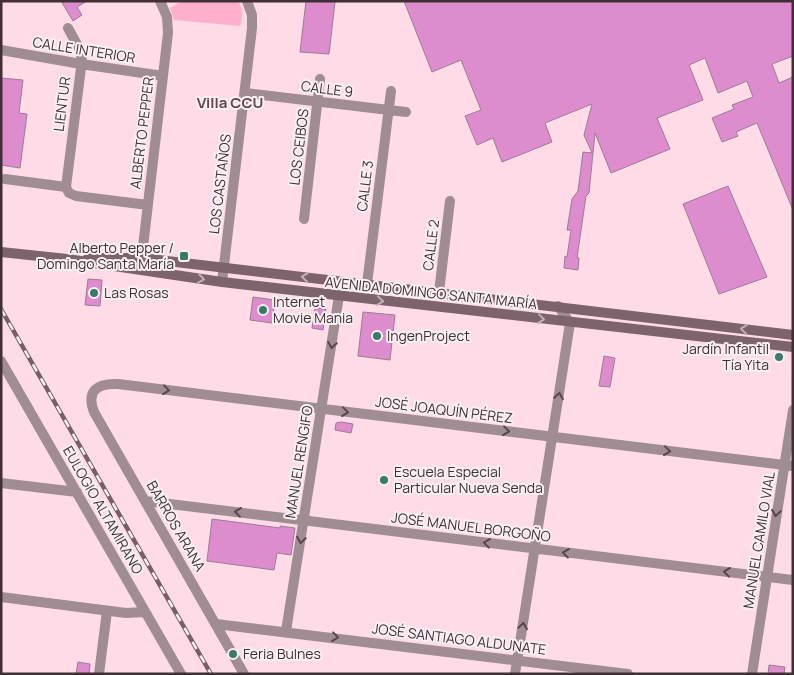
<svg xmlns="http://www.w3.org/2000/svg" width="794" height="675" viewBox="0 0 794 675" font-family="Manrope,sans-serif">
<style>
.green{fill:#feafce}
.building{fill:#dd8ccd;stroke:#9c7c94}
.lines{fill:none;stroke-linecap:round;stroke-linejoin:round}
.street{stroke:#9f8d93;stroke-width:10}
.secondary{stroke:#7d636c;stroke-width:10}
.rail-casing{stroke:#766068;stroke-width:4.5}
.rail{stroke:#f9f0f3;stroke-width:2.5;stroke-dasharray:8;stroke-linecap:butt}
.oneway{stroke:#c1b1b6}
.oneway2{stroke:#58464c}
.poi-dot{fill:#397a69;stroke:#f9f0f3;stroke-width:2}
.labels{text-anchor:middle;stroke-width:4;stroke-linejoin:round;paint-order:stroke}
.street-label{font-size:14px;fill:#402f35;stroke:#f9f0f3}
.poi-label{font-size:14px;fill:#402f35;stroke:#f9f0f3;text-anchor:start}
.neighbourhood-label{font-size:15px;font-weight:bold;fill:#654250;stroke:#f9f0f3}
</style>
<rect width="100%" height="100%" fill="#fedbe7"/>
<path class="green" d="M182,1H238C244,10 242,17 240,26L174,20L170,8Z"/>
<path class="building" d="M61,1H87L77,7L82,15L73,21Z
M306,1L335,2L329,54L300,52Z
M404,1H793V56L772,64L779,83L793,77V210L757,123L736,132L738,136L722,142L712,118L734,109L732,105L753,97L747,81L718,93L705,58L689,65L703,100L657,118L670,149L611,173L595,133L589,193L586,196L577,258H579L578,270L564,268L565,256L567,257L571,230H567L572,199L578,191L583,152L592,153L584,135L592,104L545,123L552,142L502,162L493,138L477,145L465,116L481,110L461,60L432,72Z
M1,78L23,80L19,113L27,114L20,168L1,165Z
M728,186L767,277L719,294L683,204Z
M88,279L102,280L100,306L85,305Z
M253,297L275,300L272,323L250,320Z
M315,308L326,309L323,330L312,328Z
M363,312L395,315L390,360L358,356Z
M604,356L615,358L610,387L599,386Z
M341,422L353,424L351,433L335,430L336,423Z
M212,519L280,528V526L295,528L291,555L277,553L274,570L207,561Z
M78,662L90,664L89,674H76Z
M769,665L785,667L784,674H768Z"/>
<g class="lines">
<path class="street" d="M1,50L81,64L163,76
M245,93L406,112
M5,179L66,187
M66,187L82,60L80,50L68,28
M66,187L69,193L76,196L148,205
M304,219L320,79
M141,264L168,33L167,17L160,1
M222,282L252,28V15L247,1
M367,284L391,91
M439,292L450,201
M1,361L181,674
M1,483L77,492
M145,501L793,580
M1,597L126,613L145,612
M216,624L628,674
M286,631L339,296
M99,674L107,611
M244,674L94,412C86,391 97,383 118,384L793,466
M515,674L570,323L558,306
M752,674L793,410"/>
<path class="secondary" d="M1,252L67,259L222,282L793,347
M88,258H142L793,335"/>
<defs>
<path id="rail" d="M1,309L211,674"/>
</defs>
<use href="#rail" class="rail-casing"/>
<use href="#rail" class="rail"/>
</g>
<defs><path id="oneway-chevron" d="M-2-3.5L2.5 0L-2 3.5" fill="none" stroke-width="1.6" stroke-linecap="round" stroke-linejoin="round" transform="scale(1.25)"/></defs>
<g class="oneway">
<use href="#oneway-chevron" transform="translate(305 277) rotate(-174)"/>
<use href="#oneway-chevron" transform="translate(201 279) rotate(9)"/>
<use href="#oneway-chevron" transform="translate(380 301) rotate(6)"/>
<use href="#oneway-chevron" transform="translate(541 319) rotate(7)"/>
<use href="#oneway-chevron" transform="translate(744 329) rotate(-173)"/>
</g>
<g class="oneway2">
<use href="#oneway-chevron" transform="translate(332 345) rotate(99)"/>
<use href="#oneway-chevron" transform="translate(166 390) rotate(7)"/>
<use href="#oneway-chevron" transform="translate(559 396) rotate(-81)"/>
<use href="#oneway-chevron" transform="translate(345 412) rotate(7)"/>
<use href="#oneway-chevron" transform="translate(506 431) rotate(7)"/>
<use href="#oneway-chevron" transform="translate(667 451) rotate(7)"/>
<use href="#oneway-chevron" transform="translate(238 512) rotate(-173)"/>
<use href="#oneway-chevron" transform="translate(776 513) rotate(99)"/>
<use href="#oneway-chevron" transform="translate(301 540) rotate(99)"/>
<use href="#oneway-chevron" transform="translate(487 543) rotate(-173)"/>
<use href="#oneway-chevron" transform="translate(566 553) rotate(-173)"/>
<use href="#oneway-chevron" transform="translate(727 572) rotate(-173)"/>
<use href="#oneway-chevron" transform="translate(523 626) rotate(-81)"/>
<use href="#oneway-chevron" transform="translate(335 637) rotate(7)"/>
</g>
<g class="poi-dot">
<rect x="179" y="251" width="10" height="10" rx="2.5"/>
<circle cx="94" cy="293" r="5"/>
<circle cx="263" cy="310" r="5"/>
<circle cx="377" cy="336" r="5"/>
<circle cx="779" cy="357" r="5"/>
<circle cx="384" cy="480" r="5"/>
<circle cx="233" cy="654" r="5"/>
</g>
<g class="labels">
<g class="street-label">
<text transform="translate(84 50) rotate(9)" y="5">CALLE INTERIOR</text>
<text transform="translate(327 89) rotate(7)" y="5">CALLE 9</text>
<text transform="translate(62 104) rotate(-83)" y="5">LIENTUR</text>
<text transform="translate(142 133) rotate(-83)" y="5">ALBERTO PEPPER</text>
<text transform="translate(299 147) rotate(-83)" y="5">LOS CEIBOS</text>
<text transform="translate(220 184) rotate(-83)" y="5">LOS CASTAÑOS</text>
<text transform="translate(365 186) rotate(-83)" y="5">CALLE 3</text>
<text transform="translate(431 245) rotate(-83)" y="5">CALLE 2</text>
<text transform="translate(431 293) rotate(6)" y="5">AVENIDA DOMINGO SANTA MARÍA</text>
<text transform="translate(444 410) rotate(7)" y="5">JOSÉ JOAQUÍN PÉREZ</text>
<text transform="translate(299 462) rotate(-81)" y="5">MANUEL RENGIFO</text>
<text transform="translate(103 510) rotate(60)" y="5">EULOGIO ALTAMIRANO</text>
<text transform="translate(176 526) rotate(60)" y="5">BARROS ARANA</text>
<text transform="translate(471 527) rotate(7)" y="5">JOSÉ MANUEL BORGOÑO</text>
<text transform="translate(759 540) rotate(-81)" y="5">MANUEL CAMILO VIAL</text>
<text transform="translate(459 639) rotate(7)" y="5">JOSÉ SANTIAGO ALDUNATE</text>
</g>
<g class="poi-label">
<text x="174" y="253" text-anchor="end">Alberto Pepper /<tspan x="174" dy="16">Domingo Santa María</tspan></text>
<text x="104" y="298">Las Rosas</text>
<text x="273" y="307">Internet<tspan x="273" dy="16">Movie Mania</tspan></text>
<text x="387" y="341">IngenProject</text>
<text x="769" y="354" text-anchor="end">Jardín Infantil<tspan x="769" dy="16">Tía Yita</tspan></text>
<text x="394" y="477">Escuela Especial<tspan x="394" dy="16">Particular Nueva Senda</tspan></text>
<text x="243" y="659">Feria Bulnes</text>
</g>
<g class="neighbourhood-label">
<text x="230" y="108">Villa CCU</text>
</g>
</g>
<rect width="794" height="675" fill="none" stroke="#402f35" stroke-width="5"/>
</svg>
